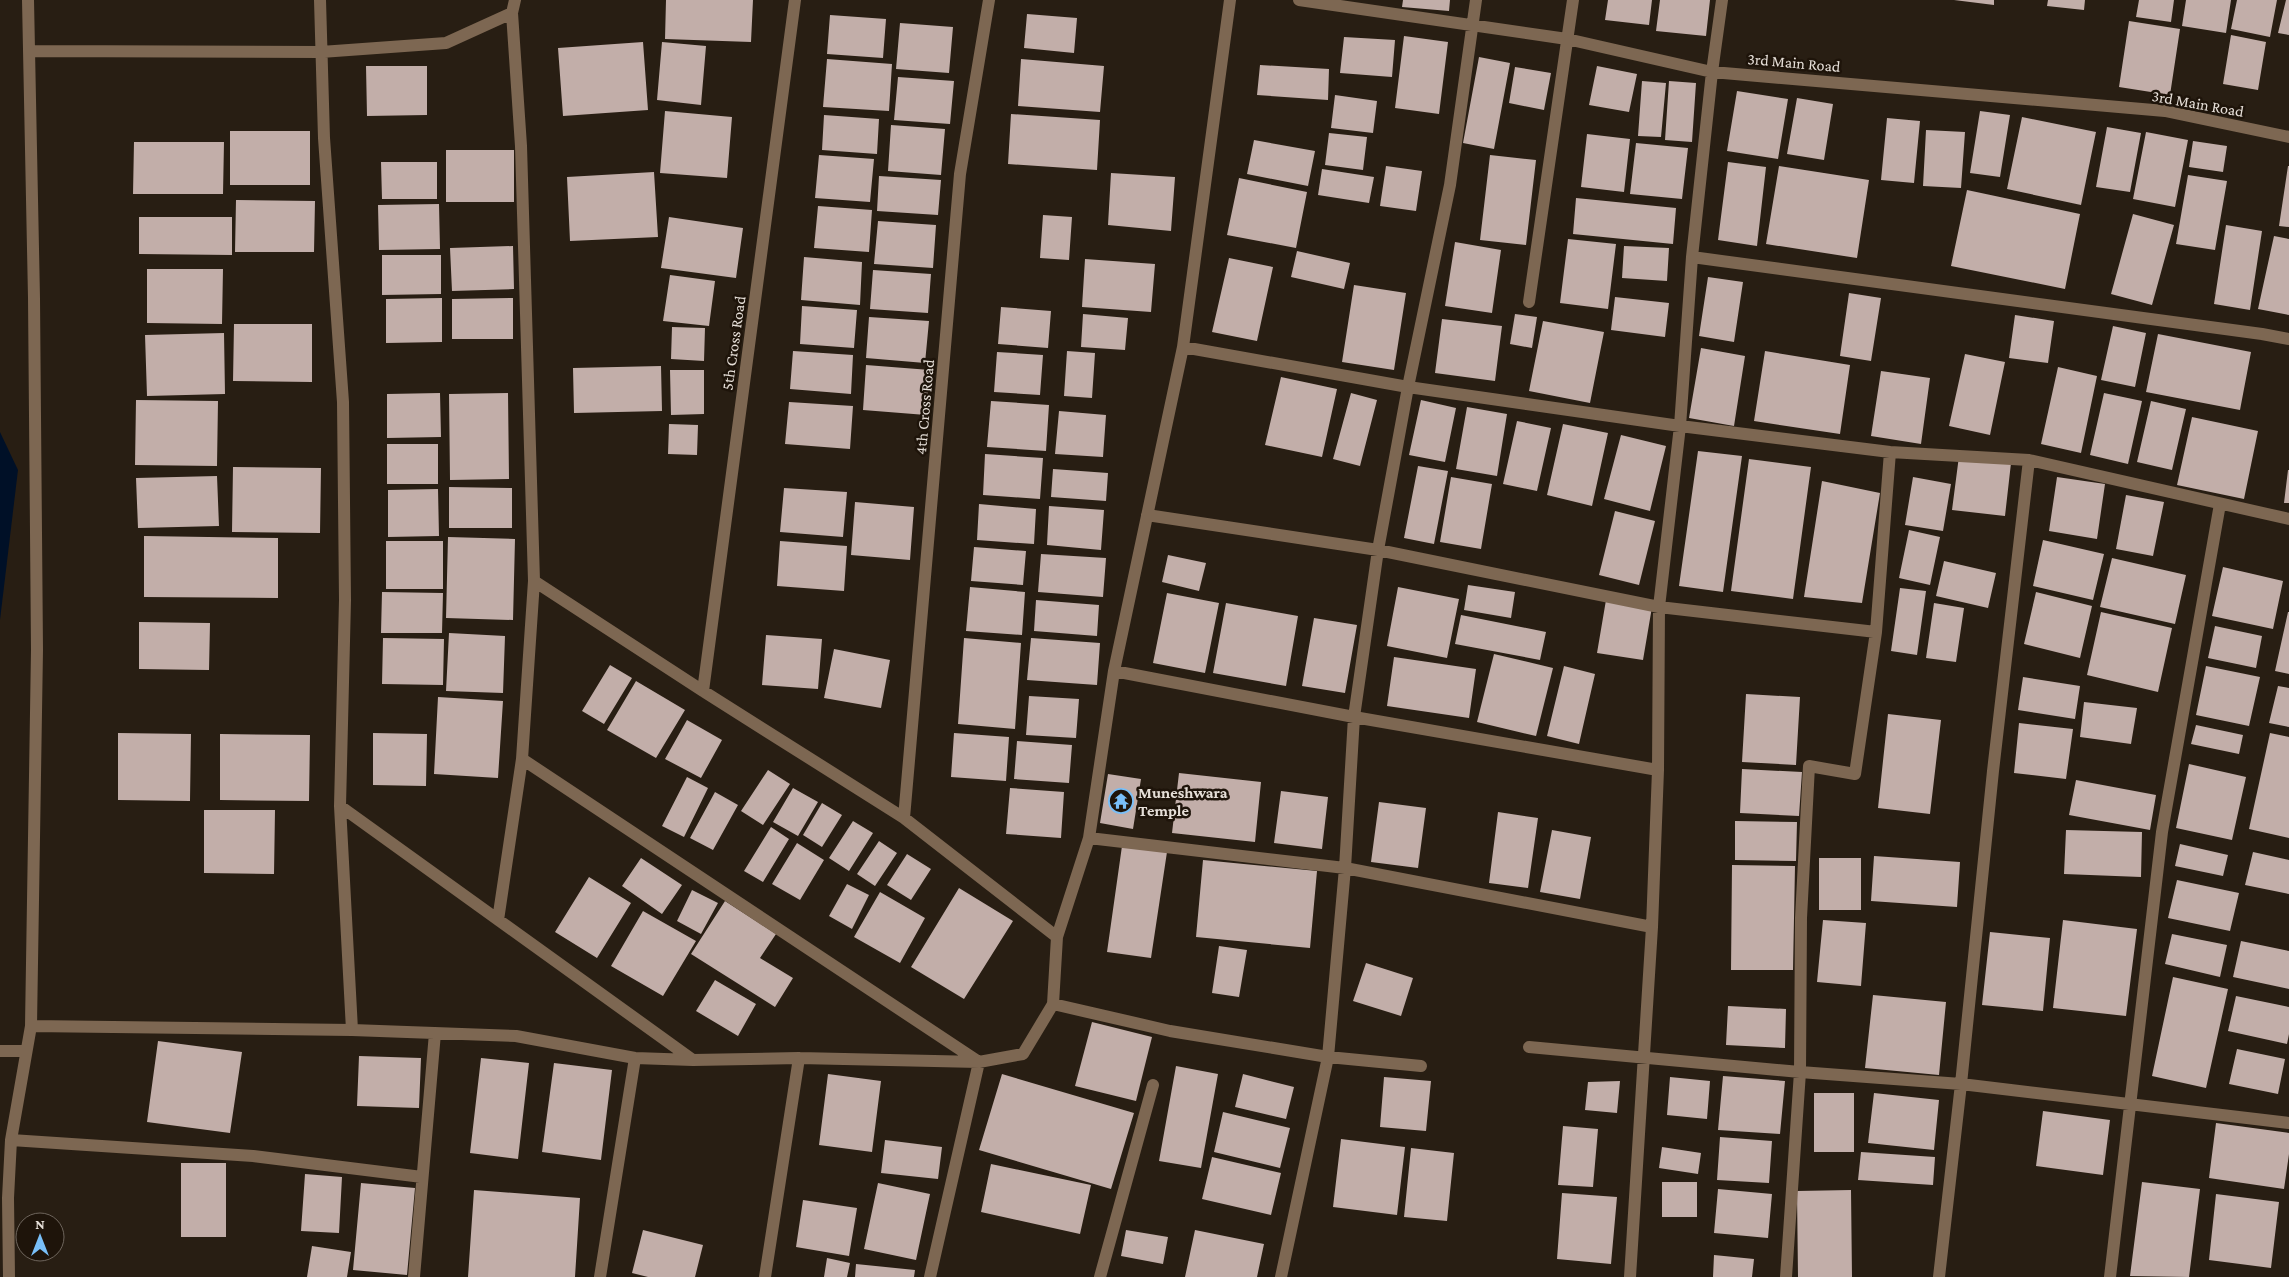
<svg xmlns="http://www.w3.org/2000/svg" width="2289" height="1277" viewBox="0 0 2289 1277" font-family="'Crimson Pro',serif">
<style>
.water{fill:#001027}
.building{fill:#c2aea9}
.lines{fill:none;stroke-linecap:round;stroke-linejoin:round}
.minor{stroke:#7d6752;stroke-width:12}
.labels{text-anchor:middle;stroke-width:5;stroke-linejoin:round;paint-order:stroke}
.street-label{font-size:16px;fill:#e6dfd8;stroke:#1e140a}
.poi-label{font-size:16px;font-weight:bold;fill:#e6dfd8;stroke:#1e140a;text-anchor:start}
</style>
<rect width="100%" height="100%" fill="#281e13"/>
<path class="water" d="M0,432L18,470L0,620Z"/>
<path class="building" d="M666,0H753L751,42L665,39Z
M1403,0H1450L1449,11L1402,7Z
M1608,0H1652L1649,25L1605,20Z
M1660,0H1710L1706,36L1656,31Z
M1954,0H1994V5Z
M2048,0H2085L2084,10L2047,6Z
M2139,0H2174L2171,22L2136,17Z
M2186,0H2231L2226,33L2182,26Z
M2237,0H2277L2270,37L2231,29Z
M2286,0H2289V35L2278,33Z
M1027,14L1077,18L1074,53L1024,48Z
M830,15L886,19L883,58L827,54Z
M2129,21L2180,29L2170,95L2119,87Z
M900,23L953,27L949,73L896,69Z
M2231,35L2266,42L2258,90L2223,84Z
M1404,36L1448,42L1439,114L1395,108Z
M1344,37L1395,40L1392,77L1340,73Z
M643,42L648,110L563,116L558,48Z
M662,42L706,46L701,105L657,100Z
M1479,57L1510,63L1494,149L1463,143Z
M827,59L892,64L889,111L823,107Z
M1021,59L1104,66L1100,112L1018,106Z
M1260,65L1329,69L1328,100L1257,95Z
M366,66H427V115L367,116Z
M1597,66L1637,74L1629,112L1589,105Z
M1515,67L1551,73L1544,110L1509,103Z
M898,77L954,81L950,124L894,120Z
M1642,81L1666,83L1661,137L1638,136Z
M1669,81L1696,83L1692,142L1665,140Z
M1737,91L1788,99L1778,159L1727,151Z
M1335,95L1377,101L1373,133L1331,128Z
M1797,98L1833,104L1824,160L1787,154Z
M665,111L732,117L727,178L660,173Z
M1980,111L2010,115L2000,177L1970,173Z
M1011,114L1100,120L1097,170L1008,164Z
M824,115L879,119L877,154L822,150Z
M2022,117L2096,132L2081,205L2007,189Z
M1887,118L1920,121L1914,183L1881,180Z
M891,125L945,129L941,175L888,171Z
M2107,127L2141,133L2130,192L2096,187Z
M1926,130L1965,132L1961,188L1923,186Z
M230,131H310V185H230Z
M2146,132L2188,140L2175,207L2133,199Z
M1329,133L1367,137L1363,170L1325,165Z
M1587,134L1630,139L1624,192L1581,187Z
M1254,140L1315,151L1308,186L1247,174Z
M2193,141L2227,146L2223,172L2189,167Z
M134,142H224L223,194H133Z
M1636,143L1688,148L1682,199L1630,194Z
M446,150H514V202H446Z
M819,155L874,159L870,202L815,198Z
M1490,155L1536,160L1526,245L1480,240Z
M381,162H437V199H382Z
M1728,162L1766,167L1757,246L1718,240Z
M1386,166L1422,171L1416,211L1380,206Z
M1779,166L1869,180L1857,258L1766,244Z
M2288,166H2289V227L2279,226Z
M1322,169L1374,177L1369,203L1318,195Z
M654,172L658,237L570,241L567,177Z
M1111,173L1175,177L1171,231L1108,225Z
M2188,175L2227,181L2215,250L2176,244Z
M879,176L941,180L938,215L877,211Z
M1239,178L1307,192L1296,248L1227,235Z
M1967,190L2080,214L2065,289L1951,266Z
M1576,198L1676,208L1673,244L1573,234Z
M236,200L315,201L314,252H235Z
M439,204L440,249L379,250L378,205Z
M818,206L872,210L869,252L814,248Z
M2133,214L2174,225L2152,305L2111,294Z
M1043,215L1072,217L1069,260L1040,258Z
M139,217H232V255L139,254Z
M669,217L743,228L736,278L661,268Z
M878,221L936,225L933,268L874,264Z
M2226,225L2262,231L2250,310L2214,304Z
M2274,236L2289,239V315L2258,309Z
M1568,239L1616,244L1608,309L1560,303Z
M1455,242L1501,250L1492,313L1445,306Z
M513,246L514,289L452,291L450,248Z
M1624,246L1669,248L1667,281L1622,278Z
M1297,251L1350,263L1344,289L1291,277Z
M382,255H441V294L382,295Z
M804,257L862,262L860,305L801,300Z
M1229,258L1273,267L1257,341L1212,332Z
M1085,259L1155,264L1151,312L1082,307Z
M147,269H223L222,324L147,323Z
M873,270L931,274L928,313L870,309Z
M670,275L715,281L709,326L663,321Z
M1708,277L1743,282L1734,342L1699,336Z
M1354,285L1406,293L1394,370L1342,362Z
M1849,293L1881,298L1871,361L1840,356Z
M1615,297L1669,303L1665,337L1611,330Z
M442,298V342L386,343V299Z
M513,298V339H452V299Z
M802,306L857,310L854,348L800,344Z
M1001,307L1051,311L1048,348L998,344Z
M1083,314L1128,318L1125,350L1081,347Z
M1515,314L1537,317L1532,348L1510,344Z
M2015,315L2054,321L2048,363L2009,358Z
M869,317L929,321L925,363L866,358Z
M1442,319L1502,326L1495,381L1435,373Z
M1543,321L1604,332L1590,403L1529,391Z
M234,324H312V382L233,381Z
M2113,326L2146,333L2135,387L2101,380Z
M672,327L705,328L704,361L671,359Z
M224,333L225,394L147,396L145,335Z
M2158,334L2251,352L2240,410L2146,392Z
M1701,348L1745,356L1734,426L1689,418Z
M793,351L853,355L851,394L790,389Z
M1067,351L1095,353L1092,398L1064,396Z
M1765,351L1850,365L1840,434L1754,421Z
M997,352L1043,355L1040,395L994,392Z
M1965,354L2005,362L1990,435L1949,426Z
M866,365L930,370L926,415L863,410Z
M661,366L662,411L574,413L573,368Z
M2058,367L2097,376L2081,453L2041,444Z
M670,370H704V414L671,415Z
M1881,371L1930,378L1921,444L1871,436Z
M1281,377L1337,389L1322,457L1265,445Z
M440,393L441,437L387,438V394Z
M508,393L509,479L450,480L449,394Z
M1351,393L1377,400L1360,466L1333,459Z
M2104,393L2142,401L2128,464L2090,455Z
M136,400L218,401L217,466L135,465Z
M1421,400L1456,408L1445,462L1409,455Z
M991,401L1049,405L1046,451L987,447Z
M2151,401L2186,409L2172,470L2137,462Z
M789,402L853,406L850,449L785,444Z
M1467,407L1507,414L1497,476L1456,469Z
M1059,411L1106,415L1103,457L1055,454Z
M2192,417L2258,431L2244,499L2177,485Z
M1517,421L1551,428L1537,491L1503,484Z
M669,424L698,425L697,455L668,454Z
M1563,424L1608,433L1592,506L1547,495Z
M1621,435L1666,446L1650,511L1604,499Z
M387,444H438V484H387Z
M1698,451L1742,456L1723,592L1679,586Z
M985,454L1043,458L1040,499L983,495Z
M1959,456L2011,463L2005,516L1952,510Z
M1749,459L1811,467L1793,599L1731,591Z
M1418,466L1448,471L1434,544L1404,538Z
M233,467L321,468L320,533L232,532Z
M1053,469L1108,473L1106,501L1051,497Z
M2288,470H2289V503H2284Z
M217,476L219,526L138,528L136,478Z
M1451,477L1492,484L1481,549L1440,542Z
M1913,477L1951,484L1943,531L1905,525Z
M2057,477L2105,484L2097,539L2049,531Z
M1822,481L1880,493L1862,603L1804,597Z
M449,487L512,488V528H449Z
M784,488L847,492L843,537L780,532Z
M438,489L439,536L388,537V490Z
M2126,495L2164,502L2153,556L2116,549Z
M855,502L914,507L910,560L851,555Z
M979,504L1036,509L1034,544L977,540Z
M1049,506L1104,510L1101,550L1047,545Z
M1615,511L1655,521L1639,585L1599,575Z
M1909,530L1940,537L1930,585L1899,578Z
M144,536L278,538V598L144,597Z
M448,537L515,539L513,620L446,618Z
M2043,540L2104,554L2093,600L2033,586Z
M386,541H443V589H386Z
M780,541L847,546L844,591L777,586Z
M974,547L1026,551L1023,585L971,581Z
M1041,554L1106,558L1103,597L1038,592Z
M1168,555L1206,563L1199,591L1162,582Z
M2112,558L2186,575L2175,624L2100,607Z
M1944,561L1996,573L1988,608L1936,596Z
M2223,567L2283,581L2273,629L2212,616Z
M1468,585L1515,592L1511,618L1464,610Z
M970,587L1025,592L1022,635L966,631Z
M1398,587L1459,599L1447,658L1387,646Z
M1900,588L1926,591L1917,655L1891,651Z
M382,592L443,593L442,633H381Z
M2036,592L2092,606L2080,658L2024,644Z
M1167,593L1219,603L1205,673L1153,663Z
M1036,600L1099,605L1097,636L1034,631Z
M1606,600L1652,607L1643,660L1597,653Z
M1226,603L1298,616L1286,686L1213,673Z
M1934,603L1964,608L1956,662L1926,658Z
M2101,612L2172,628L2158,692L2087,675Z
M2288,612H2289V674L2275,671Z
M1461,615L1546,632L1540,660L1455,644Z
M1314,618L1357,625L1345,693L1302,686Z
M139,622L210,623L209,670L139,669Z
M2215,626L2262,636L2256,668L2208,658Z
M449,633L505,636L503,693L446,691Z
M766,635L822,639L818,689L762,685Z
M383,638L444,639L443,685L382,684Z
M964,638L1021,643L1015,729L958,724Z
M1031,638L1100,643L1097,685L1027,680Z
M834,649L890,660L881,708L824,698Z
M1494,654L1553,668L1536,736L1477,722Z
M1394,657L1476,669L1469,718L1387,706Z
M610,665L632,678L604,724L582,711Z
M1564,666L1595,674L1579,744L1547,736Z
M2206,666L2260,677L2249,726L2196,715Z
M2023,677L2080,686L2075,719L2018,710Z
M636,681L685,710L656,758L607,730Z
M2278,686L2289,688V727L2269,723Z
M1746,694L1800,697L1796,765L1742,762Z
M1029,696L1079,699L1076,738L1026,735Z
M438,697L503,701L498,778L434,774Z
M2084,702L2137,708L2131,744L2080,737Z
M1888,714L1941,720L1930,814L1878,808Z
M687,720L722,740L701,778L665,759Z
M2019,723L2073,729L2066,779L2014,773Z
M2196,725L2243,735L2239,754L2191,744Z
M118,733L191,734L190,801L118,800Z
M373,733L427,734L426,786L373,785Z
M954,733L1009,737L1006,781L951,777Z
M2270,733L2289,737V838L2249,829Z
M220,734L310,735L309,801L220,800Z
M1017,741L1072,745L1069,783L1014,779Z
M2189,764L2246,777L2232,840L2176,828Z
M1742,769L1802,772L1799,816L1740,813Z
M768,770L790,784L763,825L741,811Z
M1179,773L1261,782L1255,842L1172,833Z
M1108,774L1141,779L1133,829L1100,823Z
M687,777L708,788L684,837L662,826Z
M2076,780L2156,795L2150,830L2069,815Z
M793,788L818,802L798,836L773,822Z
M1010,788L1064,792L1061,838L1006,834Z
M1281,791L1328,797L1322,849L1274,843Z
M715,792L738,805L713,850L690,838Z
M1379,802L1426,808L1418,868L1371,862Z
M822,803L842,815L822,847L803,835Z
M204,810H275L274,874L204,873Z
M1498,812L1538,818L1528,888L1489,883Z
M853,821L873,833L849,871L829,858Z
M1735,821L1797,822L1796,861L1735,860Z
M771,827L789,839L763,882L744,871Z
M1552,830L1591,837L1580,899L1540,892Z
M2066,830L2142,832L2141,877L2064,874Z
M879,841L897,853L875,886L857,874Z
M797,843L824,860L800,900L772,884Z
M2180,844L2228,855L2223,876L2175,866Z
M1122,846L1167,852L1151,958L1107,952Z
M2253,852L2289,860V894L2245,885Z
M907,854L931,869L911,900L887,885Z
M1874,856L1960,862L1957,907L1871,901Z
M641,858L682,885L662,914L622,886Z
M1819,858H1861V910H1819Z
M1203,860L1317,871L1310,948L1196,937Z
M1732,865L1795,866L1793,970H1731Z
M589,877L631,903L597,958L555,932Z
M2177,880L2239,893L2230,931L2168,918Z
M847,884L869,895L852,929L829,916Z
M959,888L1013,921L964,999L911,967Z
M692,890L718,903L701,934L677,921Z
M880,892L925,918L900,963L854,937Z
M725,901L776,934L760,958L793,978L775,1007L691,954Z
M643,911L696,941L663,996L611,966Z
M1823,920L1866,923L1861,986L1817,982Z
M2063,920L2137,929L2126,1016L2053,1008Z
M1990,932L2050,938L2043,1011L1982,1005Z
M2172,934L2227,945L2220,977L2165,964Z
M2241,941L2289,951V989L2233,977Z
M1219,946L1247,950L1239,997L1212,993Z
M1366,963L1413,978L1401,1016L1353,1001Z
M2173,977L2228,989L2206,1088L2152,1076Z
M715,980L756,1004L738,1036L696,1011Z
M1873,995L1946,1002L1939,1075L1865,1068Z
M2236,996L2289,1007V1034L2287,1044L2228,1031Z
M1728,1006L1786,1009L1785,1048L1726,1045Z
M1092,1022L1152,1037L1136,1101L1075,1086Z
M158,1041L242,1052L230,1133L147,1122Z
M2237,1049L2285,1059L2278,1094L2229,1084Z
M359,1056L421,1058L419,1108L357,1106Z
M481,1058L529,1063L518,1159L470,1153Z
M554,1063L612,1070L601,1160L542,1152Z
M1176,1066L1218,1074L1201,1168L1159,1161Z
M828,1074L881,1081L872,1152L819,1145Z
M1002,1074L1134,1113L1111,1189L979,1150Z
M1243,1074L1294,1087L1286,1119L1235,1107Z
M1723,1076L1785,1081L1780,1134L1718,1130Z
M1384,1077L1431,1081L1426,1131L1380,1127Z
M1670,1077L1710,1081L1707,1119L1667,1115Z
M1620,1081L1617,1113L1585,1110L1588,1082Z
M1814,1093H1854V1152H1814Z
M1874,1093L1939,1100L1934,1150L1868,1143Z
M2043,1111L2110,1120L2103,1175L2036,1166Z
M1223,1112L1290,1128L1280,1168L1214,1152Z
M2216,1123L2289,1133V1154L2284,1189L2209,1178Z
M1563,1126L1598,1129L1593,1187L1558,1185Z
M1720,1137L1772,1141L1769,1183L1717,1180Z
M1341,1139L1405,1147L1397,1215L1333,1207Z
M885,1140L942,1147L938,1179L881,1173Z
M1662,1147L1701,1153L1698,1174L1659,1168Z
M1411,1148L1454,1153L1447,1221L1404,1217Z
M1861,1152L1935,1157L1933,1185L1858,1180Z
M1212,1157L1281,1173L1271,1215L1202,1199Z
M181,1163H226V1237H181Z
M991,1164L1091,1185L1080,1234L981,1212Z
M305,1174L342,1177L339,1233L301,1231Z
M1662,1182H1697V1217H1662Z
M2142,1182L2200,1189L2189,1277L2130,1276Z
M361,1183L415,1188L407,1275L353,1270Z
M878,1183L930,1194L916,1260L864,1249Z
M1718,1189L1772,1194L1768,1238L1714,1233Z
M474,1190L580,1198L575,1277H468Z
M1851,1190L1852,1277H1798L1797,1191Z
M1562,1193L1617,1197L1611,1264L1557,1259Z
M2216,1194L2279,1202L2271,1268L2209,1260Z
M803,1200L857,1208L849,1256L796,1247Z
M643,1230L703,1245L695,1277H648L632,1273Z
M1126,1230L1168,1237L1163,1264L1121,1256Z
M1195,1230L1264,1244L1257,1277H1185Z
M312,1246L351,1252L347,1277H307Z
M1714,1255L1754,1259L1752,1277H1713Z
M827,1258L850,1263L847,1277H824Z
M856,1264L915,1270L914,1277H855Z"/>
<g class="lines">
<path class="minor" d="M320,0L324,138L343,402L345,600L340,806L352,1030
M515,0L512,13L521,146L534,581L522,759L979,1062L930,1277
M1299,0L1567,39L1712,72L2165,111L2289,137
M29,51L321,52L446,43L512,13
M1692,257L2262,334L2289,339
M1529,302L1573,0
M1183,347L1408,387L1680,426L1890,452L2029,460L2289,519
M1147,515L1378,550L1659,607L1876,632
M534,581L703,691L904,818L1057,937
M1114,671L1354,717L1658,770
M703,691L795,0
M340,806L693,1060
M904,818L960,174L989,0
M1089,838L1345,868L1652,927
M498,920L522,759
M1053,1004L1170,1031L1328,1057L1421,1066
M31,1026L352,1030L516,1036L635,1058L693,1060L799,1058L979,1062L1023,1054L1053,1004L1057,937L1089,838L1114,671L1183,347L1230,0
M1529,1047L1800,1072L1961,1084L2289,1123
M0,1051H26
M11,1140L253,1156L422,1177
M9,1277L8,1198L11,1140L31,1026L37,650L34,298L28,0
M414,1277L435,1033
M600,1277L635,1058
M765,1277L799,1058
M1100,1277L1153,1085
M1281,1277L1328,1057L1345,868L1354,717L1378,550L1408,387L1450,185L1476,0
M1630,1277L1652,927L1658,770L1659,607L1680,426L1692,257L1712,72L1722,0
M1786,1277L1800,1072L1801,918L1809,766L1855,774L1876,632L1890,452
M1939,1277L1961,1084L1993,771L2029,460
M2110,1277L2162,832L2220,504"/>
</g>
<defs>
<symbol id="temple-ring" viewBox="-11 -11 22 22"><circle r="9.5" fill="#1e140a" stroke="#79bff8" stroke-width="1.5"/><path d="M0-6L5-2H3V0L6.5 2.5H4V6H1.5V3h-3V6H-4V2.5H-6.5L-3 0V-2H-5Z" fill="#79bff8"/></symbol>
</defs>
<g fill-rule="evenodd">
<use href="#temple-ring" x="1107" y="787" width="28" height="28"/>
</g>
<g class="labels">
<g class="street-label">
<text transform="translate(1794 62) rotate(5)" y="6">3rd Main Road</text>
<text transform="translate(2198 103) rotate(10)" y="6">3rd Main Road</text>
<text transform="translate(733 343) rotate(-82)" y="6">5th Cross Road</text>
<text transform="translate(924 407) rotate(-85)" y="6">4th Cross Road</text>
</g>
<g class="poi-label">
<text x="1138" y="798">Muneshwara<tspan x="1138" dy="18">Temple</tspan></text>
</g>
</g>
<g transform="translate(40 1237)"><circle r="24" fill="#1e140a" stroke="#6e655c"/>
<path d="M0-4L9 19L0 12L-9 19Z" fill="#79bff8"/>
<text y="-8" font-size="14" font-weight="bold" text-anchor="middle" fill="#e6dfd8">N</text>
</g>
</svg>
